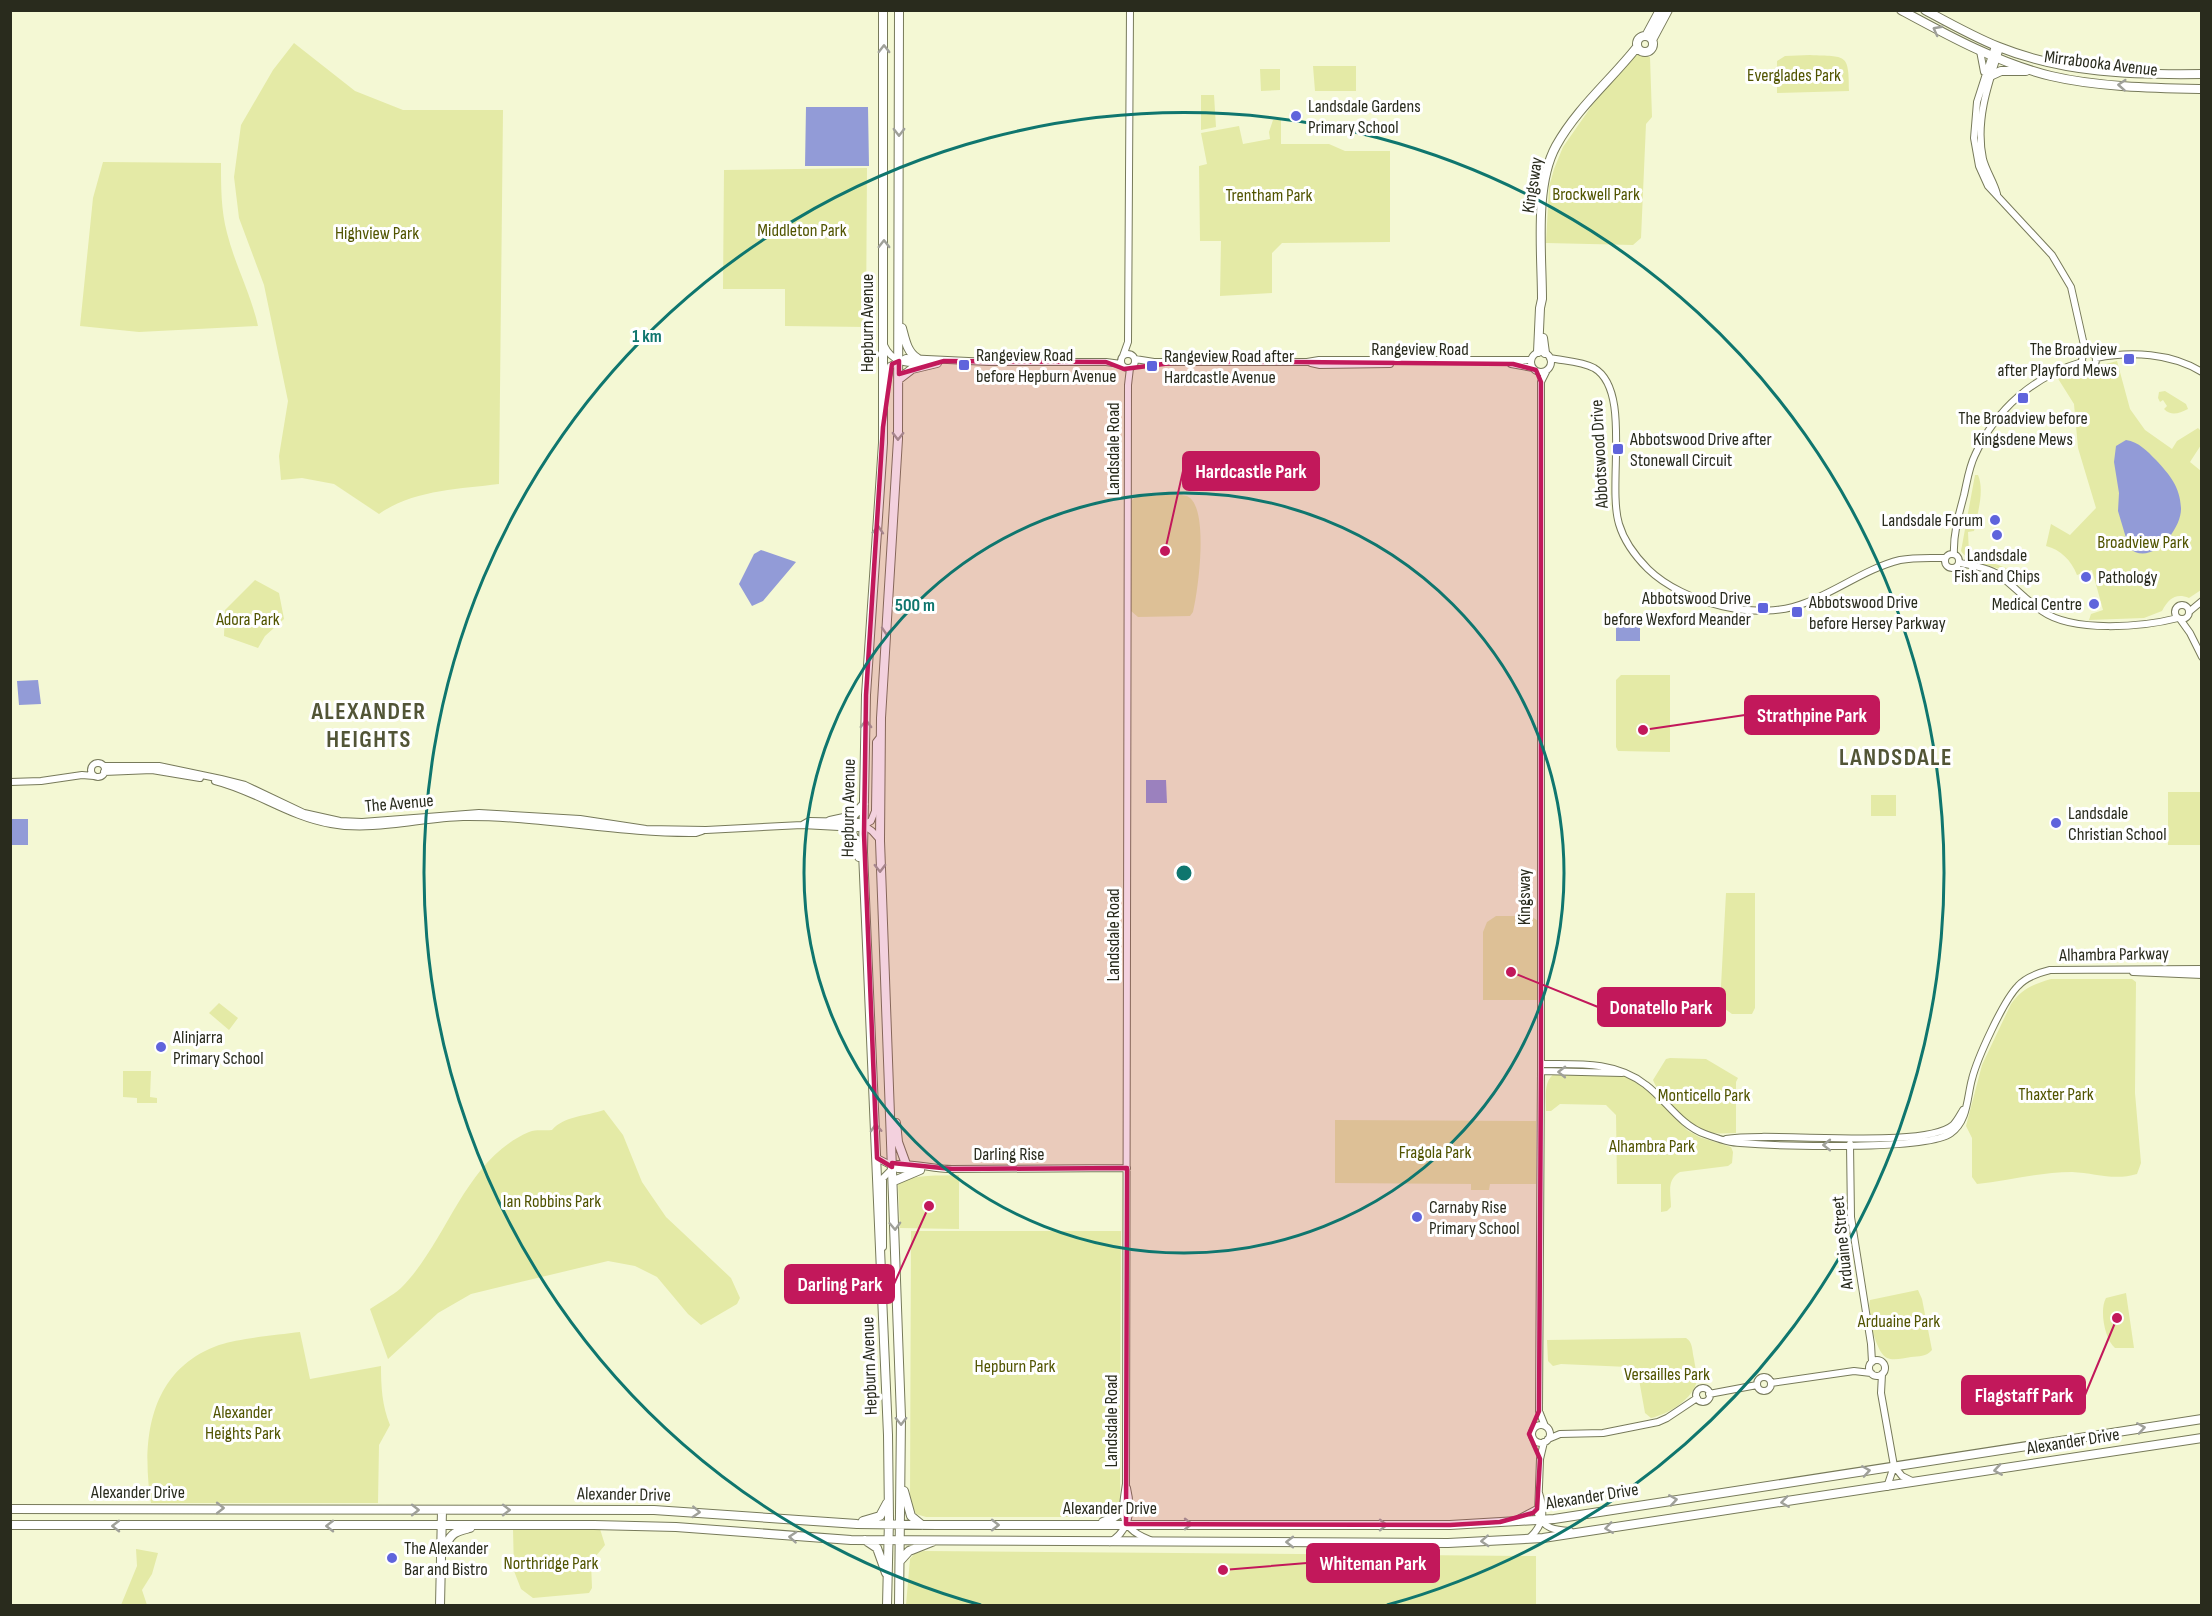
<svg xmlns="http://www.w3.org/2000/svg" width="2212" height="1616" viewBox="0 0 2212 1616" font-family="'Sofia Sans Condensed',sans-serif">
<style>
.green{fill:#e4eaa6}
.water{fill:#929bd7}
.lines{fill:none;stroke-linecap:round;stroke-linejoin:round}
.minor-casing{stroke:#777a5a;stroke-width:8}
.major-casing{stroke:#777a5a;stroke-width:10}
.minor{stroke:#fff;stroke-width:6}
.major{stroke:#fff;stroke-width:8}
.oneway{stroke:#9fa099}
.marked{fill:#c2185b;fill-opacity:0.2;stroke:#c2185b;stroke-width:4.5;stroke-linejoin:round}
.ring{fill:none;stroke:#0f766e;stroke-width:3}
.poi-dot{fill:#5f64dc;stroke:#fff;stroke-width:2}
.labels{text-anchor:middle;stroke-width:6;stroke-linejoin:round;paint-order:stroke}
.street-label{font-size:18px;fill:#292b1d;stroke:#fff}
.park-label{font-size:18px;fill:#515400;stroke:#fff}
.poi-label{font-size:18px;fill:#292b1d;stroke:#fff;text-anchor:start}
.district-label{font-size:24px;font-weight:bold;letter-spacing:1.5px;fill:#525536;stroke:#fff}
.centre{fill:#0f766e;stroke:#fff;stroke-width:3}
.ring-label{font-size:18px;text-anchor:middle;font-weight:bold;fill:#0f766e;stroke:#fff;stroke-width:6;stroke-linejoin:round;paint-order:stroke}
.leader{fill:none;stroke:#c2185b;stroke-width:2}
.callout-dot{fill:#c2185b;stroke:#fff;stroke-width:2}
.callout{fill:#c2185b;stroke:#c2185b;stroke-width:2}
.callout-label{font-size:20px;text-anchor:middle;font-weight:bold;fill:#fff}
</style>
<rect width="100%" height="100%" fill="#f4f8d4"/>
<path class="green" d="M294,43L355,91L403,110H503L499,484C459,489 413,490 379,514L334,484L302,478L281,480L279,456L288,401L264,285L239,218L234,177L241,125L273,70Z
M1639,54L1650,57L1652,117L1646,124L1641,238L1633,245L1546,243L1549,187L1554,169L1563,147L1621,64Z
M1810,55C1846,57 1849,52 1849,91L1777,93V61L1785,56Z
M1313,66H1356V91H1315Z
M1260,69H1280V90L1261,91Z
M1201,95H1214L1216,127L1201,130Z
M1281,119V144H1329L1345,151H1390V242L1282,243L1272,253V293L1220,296L1221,241H1200L1199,166L1207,164L1201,133L1239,126L1243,144L1270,139L1269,132L1273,120Z
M103,162L221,163C221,187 221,210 227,233C235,265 251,294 258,326L139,332L80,326L93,198Z
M867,168L866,327L785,326V289H723L724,170Z
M2117,361L2130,409L2145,430L2172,449L2177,441L2198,428L2201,431V445L2190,462L2201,471V590L2189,598C2176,593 2169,598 2162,611L2144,618L2089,620L2091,614L2103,610L2092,570L2077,575C2071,560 2061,550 2046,546L2051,524L2070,535L2096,508L2078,448L2074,404L2057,377L2079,371L2093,373L2102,365Z
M2165,391L2186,404L2188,409C2179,413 2172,417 2164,409L2167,406L2163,400L2160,402L2158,398L2159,392Z
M1975,475H1978C1985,491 1977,515 1974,531L1968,532L1969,554L2022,574L2024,578L2023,581C2015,581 2013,575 2006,572C1992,564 1970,565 1961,551Z
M1136,496C1146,496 1179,493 1187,496C1210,506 1198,592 1193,612L1190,616L1138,617L1131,611V501Z
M255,580L279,593L284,619L265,636L258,648L224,636L225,610Z
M1621,675H1670V752L1618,751L1616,747V680Z
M2168,792H2201V845H2168Z
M1871,795H1896V816H1871Z
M1726,893H1755V1008L1752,1014H1732L1725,1009L1721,986Z
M1496,916H1531L1538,921V1000H1483V932L1487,922Z
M2051,979H2132L2136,982L2135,1093L2141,1163L2137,1174C2114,1181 2095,1173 2072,1172C2040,1172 2008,1181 1977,1184L1972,1177V1138L1966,1126L1982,1065L2011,1004C2021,989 2034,984 2051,979Z
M219,1003L238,1018L229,1030L209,1013Z
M1670,1058L1706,1059L1738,1078L1736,1082V1133C1728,1133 1719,1134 1712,1133C1694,1131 1659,1097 1653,1080L1666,1059Z
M123,1071H151L150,1097L157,1098V1103H137V1098L123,1097Z
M1555,1073L1625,1074L1645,1084L1687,1130L1699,1137L1731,1147L1733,1152L1732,1163L1728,1166L1680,1172C1666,1180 1671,1193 1671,1207L1667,1211L1661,1212V1184H1617L1616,1115L1606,1105L1560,1104L1551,1111H1546C1546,1098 1543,1081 1555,1073Z
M604,1110L623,1135L642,1182L666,1217L731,1278L740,1298L737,1304L701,1325L688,1314L657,1277L635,1266L608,1261L471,1294L438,1313L388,1359L370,1309C380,1302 392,1296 401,1288C448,1241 464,1160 529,1132C537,1129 544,1131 552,1130C564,1116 587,1116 604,1110Z
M1335,1120L1536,1121V1184H1490L1489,1190H1471V1184L1335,1183Z
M959,1175V1229L900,1228L898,1183C916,1174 938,1176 959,1175Z
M911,1231H1121L1120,1505L1104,1517H926L916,1514L910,1501Z
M1918,1290L1922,1299L1932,1350C1926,1357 1919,1356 1911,1357C1903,1358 1894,1361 1887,1358C1875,1352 1867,1312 1870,1300Z
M2126,1293L2134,1348H2115C2105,1340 2099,1310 2106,1298Z
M300,1332L310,1379L381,1366C381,1386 382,1406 390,1425L379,1445L378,1503H151C141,1440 149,1370 219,1345C240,1338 277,1335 300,1332Z
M1686,1338C1693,1342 1692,1351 1694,1359C1695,1367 1698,1376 1696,1384C1690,1401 1668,1414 1651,1418L1645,1413L1638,1374L1635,1370L1628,1367L1561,1364L1553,1366L1548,1361L1547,1340Z
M513,1529H600L605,1545L591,1562L592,1588L589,1593L533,1598L521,1589L514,1571Z
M136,1549L158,1553L152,1574L142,1590L147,1605H121L137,1566Z
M924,1551L1536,1556V1605H906L910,1559L915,1553Z"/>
<path class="water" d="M806,107H868L869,166H805Z
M2126,440C2139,442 2147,451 2156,460C2170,475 2180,487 2181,508C2182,529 2151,568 2129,548L2118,511L2119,493L2114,462L2116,446Z
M761,550L796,562L763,601L752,606L739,584L754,554Z
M1616,626H1640V641H1616Z
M38,680L41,704L19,705L17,681Z
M1146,780H1166L1167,803H1146Z
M11,819H28V845H11Z"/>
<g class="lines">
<defs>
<path id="minor" d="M1995,46L1977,102L1974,138L1979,166L1988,186L2052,255L2071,287L2086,354
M1980,51L1984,72
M1997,194C1994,182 1986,171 1983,159C1975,121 1988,84 2000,48
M884,345C892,363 907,364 925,363
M1531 362a10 10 0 1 1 20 0a10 10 0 1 1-20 0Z
M2082 360a7 7 0 1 1 14 0a7 7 0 1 1-14 0Z
M1121 361a7 7 0 1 1 14 0a7 7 0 1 1-14 0Z
M1123,356L1128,342L1130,10
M1550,358C1564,361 1581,361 1594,368C1632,390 1607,484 1619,524C1624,541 1636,557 1648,569C1684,604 1759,622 1805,603C1837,591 1867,568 1900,560C1915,557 1931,558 1945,558
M2096,358C2131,351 2171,353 2202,372
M1135,359L1154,362H1307L1319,360H1531
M1311,363L1320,365L1390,364
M1511,364L1533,368
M1130,368L1128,385L1126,1484C1121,1515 1119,1528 1150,1540
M886,388L890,366L906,358L989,362H1106L1121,364
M1945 561a7 7 0 1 1 14 0a7 7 0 1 1-14 0Z
M1954,554C1953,534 1959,514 1964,495C1967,482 1969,467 1975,455C1996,409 2034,376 2082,362
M1960,563C1972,565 1988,568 1999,575C2014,586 2027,601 2042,611C2073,633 2143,627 2178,618
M2175 612a7 7 0 1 1 14 0a7 7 0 1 1-14 0Z
M2190,611L2202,601
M2180,619L2190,633L2202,657
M91 770a7 7 0 1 1 14 0a7 7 0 1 1-14 0Z
M104,766H159L221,779L245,785L304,813L340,821L362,822L479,813L580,819L646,829L706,830L802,825L858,828L871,821L875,811L876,742L880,737
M104,772L152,770L200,778
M215,781C256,791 289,817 331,824C373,832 421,818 463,817C541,816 618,834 696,833L702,831
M10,782L41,781L82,775L94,776
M802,825L809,821L859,822L872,831L880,840
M2133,972L2202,975
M1541,1064C1577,1064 1616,1061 1646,1085C1666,1100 1680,1125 1705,1134C1713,1137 1731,1143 1740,1143C1776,1146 1927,1151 1951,1133C1968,1121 1967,1097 1972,1079C1977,1059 2003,1001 2018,986C2026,977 2038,973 2050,970L2202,969
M1541,1071L1622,1073
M1726,1139C1772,1131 1924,1150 1953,1125C1957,1121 1960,1115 1963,1110
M1850,1144L1851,1217L1871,1344L1872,1362
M877,1158L898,1169L915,1170
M883,1247V1178L897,1164C916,1163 933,1169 952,1169L1127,1168
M1869 1368a8 8 0 1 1 16 0a8 8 0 1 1-16 0Z
M1882,1374L1881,1393L1894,1466L1887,1487
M1757 1384a7 7 0 1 1 14 0a7 7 0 1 1-14 0Z
M1771,1383L1854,1371L1871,1373
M1696 1395a7 7 0 1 1 14 0a7 7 0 1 1-14 0Z
M1709,1394L1757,1385
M1532 1434a9 9 0 1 1 18 0a9 9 0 1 1-18 0Z
M1545,1426L1539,1411L1541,1071V382L1547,370
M1548,1439L1560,1434L1603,1433L1658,1422L1667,1418L1697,1398
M1544,1442L1540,1459L1538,1514C1544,1529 1555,1530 1570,1531
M1894,1466L1902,1476L1912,1481
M1518,1519L1537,1509
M1528,1539C1544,1526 1545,1511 1539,1493
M1110,1542C1130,1530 1132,1509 1127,1488"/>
<path id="major" d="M883,10V443L866,695L863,852L888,1435L889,1519L887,1606
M1901,10C1949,36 1998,63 2051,76C2097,87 2154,88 2202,89
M1925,10C1949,23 1974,37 1999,47C2064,73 2132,75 2202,74
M1637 44a8 8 0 1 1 16 0a8 8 0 1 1-16 0Z
M1646,36L1660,10
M1652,40L1668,10
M1990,76L2001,71H2026
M902,328C905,339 907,352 917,358
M1543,338L1545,353
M1538,352L1540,308L1542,299C1542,254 1534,186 1556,146C1577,108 1611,80 1637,47
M899,379L912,369L937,363
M830,821L853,816L864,804
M844,827L853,835L859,857
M896,1123L898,1142L906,1164
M894,1181L920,1170
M904,1491L911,1516L922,1525
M10,1509L654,1510L857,1524L937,1525H1450L1554,1519L2202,1419
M863,1521L880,1516L887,1503
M1103,1522L1113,1518L1124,1511
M10,1525H594L676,1527L851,1540L1448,1543L1543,1538L2202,1438
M865,1540L877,1548L886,1573
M447,1544C451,1532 459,1531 470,1528
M900,1561L909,1551L934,1541
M440,1606L442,1510
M899,1606L901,1417L880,841L881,718L898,439L899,10"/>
</defs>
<use href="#minor" class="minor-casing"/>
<use href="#major" class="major-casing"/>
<use href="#minor" class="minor"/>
<use href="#major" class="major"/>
</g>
<defs><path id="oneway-chevron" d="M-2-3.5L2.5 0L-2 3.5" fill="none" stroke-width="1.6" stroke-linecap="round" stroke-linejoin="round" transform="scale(1.5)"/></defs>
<g class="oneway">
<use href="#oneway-chevron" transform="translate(1937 30) rotate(-152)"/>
<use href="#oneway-chevron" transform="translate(884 49) rotate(-90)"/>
<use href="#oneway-chevron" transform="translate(2122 85) rotate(-176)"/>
<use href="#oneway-chevron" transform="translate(899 132) rotate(90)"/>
<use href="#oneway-chevron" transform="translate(884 244) rotate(-90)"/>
<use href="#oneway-chevron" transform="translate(898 436) rotate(91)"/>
<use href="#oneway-chevron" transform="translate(878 530) rotate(-86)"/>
<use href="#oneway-chevron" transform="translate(887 631) rotate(94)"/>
<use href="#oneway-chevron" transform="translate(866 724) rotate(-89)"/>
<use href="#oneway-chevron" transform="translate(880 868) rotate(89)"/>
<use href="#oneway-chevron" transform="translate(1562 1072) rotate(-179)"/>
<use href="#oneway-chevron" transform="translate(876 1128) rotate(-92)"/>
<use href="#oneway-chevron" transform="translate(1827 1145) rotate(-180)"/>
<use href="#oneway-chevron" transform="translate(895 1226) rotate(88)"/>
<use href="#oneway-chevron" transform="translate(901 1421) rotate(89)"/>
<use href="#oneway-chevron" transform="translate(2141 1428) rotate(-9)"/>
<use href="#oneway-chevron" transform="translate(1998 1470) rotate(171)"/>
<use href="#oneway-chevron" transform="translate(1866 1471) rotate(-9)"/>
<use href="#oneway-chevron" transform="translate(1673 1500) rotate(-9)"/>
<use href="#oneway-chevron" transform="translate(1785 1502) rotate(172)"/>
<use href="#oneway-chevron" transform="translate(220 1508)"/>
<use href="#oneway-chevron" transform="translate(415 1510)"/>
<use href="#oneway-chevron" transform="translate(506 1510)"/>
<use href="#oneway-chevron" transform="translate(696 1512) rotate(3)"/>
<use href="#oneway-chevron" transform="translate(1188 1524)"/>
<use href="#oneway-chevron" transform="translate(995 1525)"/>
<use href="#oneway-chevron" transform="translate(1383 1525)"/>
<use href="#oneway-chevron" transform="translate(116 1526) rotate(-180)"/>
<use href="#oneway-chevron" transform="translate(330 1526) rotate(180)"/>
<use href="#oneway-chevron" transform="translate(1609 1528) rotate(172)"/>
<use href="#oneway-chevron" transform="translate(793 1537) rotate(-176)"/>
<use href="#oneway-chevron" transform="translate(1485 1541) rotate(177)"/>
<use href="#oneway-chevron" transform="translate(1290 1542) rotate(-180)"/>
</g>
<path class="marked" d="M899,361V374L944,361L1106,362L1124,369L1187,361L1513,364L1536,370L1541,382V1071L1539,1411L1529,1434L1540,1459L1537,1509L1533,1513L1500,1522L1450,1525L1126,1524L1127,1168L952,1169L892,1163V1167L877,1158L864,834L866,695L883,427L892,364Z"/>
<g class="ring">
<circle cx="1184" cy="873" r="380"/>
<path d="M981 1605A760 760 0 1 1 1387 1605"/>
</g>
<g class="poi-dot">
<circle cx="1296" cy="116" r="6"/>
<rect x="2123" y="353" width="12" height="12" rx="3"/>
<rect x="958" y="359" width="12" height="12" rx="3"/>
<rect x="1146" y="360" width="12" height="12" rx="3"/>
<rect x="2017" y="392" width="12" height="12" rx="3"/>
<rect x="1612" y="443" width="12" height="12" rx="3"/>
<circle cx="1995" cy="520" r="6"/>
<circle cx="1997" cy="535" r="6"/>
<circle cx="2086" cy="577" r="6"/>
<circle cx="2094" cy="604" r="6"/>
<rect x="1757" y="602" width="12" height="12" rx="3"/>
<rect x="1791" y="606" width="12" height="12" rx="3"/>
<circle cx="2056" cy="823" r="6"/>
<circle cx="161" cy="1047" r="6"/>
<circle cx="1417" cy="1217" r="6"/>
<circle cx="392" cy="1558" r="6"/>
</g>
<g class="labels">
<g class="street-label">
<text transform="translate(2101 63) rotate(7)" y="6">Mirrabooka Avenue</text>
<text transform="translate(1532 185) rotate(-81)" y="6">Kingsway</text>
<text transform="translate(867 323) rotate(-90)" y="6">Hepburn Avenue</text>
<text x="1420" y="355">Rangeview Road</text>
<text transform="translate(1113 449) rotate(-90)" y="6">Landsdale Road</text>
<text transform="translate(1599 454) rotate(-93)" y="6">Abbotswood Drive</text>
<text transform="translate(399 803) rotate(-5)" y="6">The Avenue</text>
<text transform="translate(848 808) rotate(-89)" y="6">Hepburn Avenue</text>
<text transform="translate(1524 897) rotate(-90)" y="6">Kingsway</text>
<text transform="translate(1113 935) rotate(-90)" y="6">Landsdale Road</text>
<text transform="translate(2114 954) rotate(-1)" y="6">Alhambra Parkway</text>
<text x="1009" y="1160">Darling Rise</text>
<text transform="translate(1842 1243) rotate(-96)" y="6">Arduaine Street</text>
<text transform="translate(869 1366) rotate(-92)" y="6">Hepburn Avenue</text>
<text transform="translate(1111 1421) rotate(-90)" y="6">Landsdale Road</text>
<text transform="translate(2073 1441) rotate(-9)" y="6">Alexander Drive</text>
<text x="138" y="1498">Alexander Drive</text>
<text transform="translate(624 1494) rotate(1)" y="6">Alexander Drive</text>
<text transform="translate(1592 1496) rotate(-9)" y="6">Alexander Drive</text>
<text x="1110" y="1514">Alexander Drive</text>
</g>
<g class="park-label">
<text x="1794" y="81">Everglades Park</text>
<text x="1596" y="200">Brockwell Park</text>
<text x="1269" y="201">Trentham Park</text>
<text x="802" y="236">Middleton Park</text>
<text x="377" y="239">Highview Park</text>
<text x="2143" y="548">Broadview Park</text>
<text x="248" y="625">Adora Park</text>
<text x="2056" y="1100">Thaxter Park</text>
<text x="1704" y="1101">Monticello Park</text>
<text x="1652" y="1152">Alhambra Park</text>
<text x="1435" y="1158">Fragola Park</text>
<text x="552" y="1207">Ian Robbins Park</text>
<text x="1899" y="1327">Arduaine Park</text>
<text x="1015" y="1372">Hepburn Park</text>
<text x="1667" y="1380">Versailles Park</text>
<text x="243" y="1418">Alexander<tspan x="243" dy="21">Heights Park</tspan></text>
<text x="551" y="1569">Northridge Park</text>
</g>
<g class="poi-label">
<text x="1308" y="112">Landsdale Gardens<tspan x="1308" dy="21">Primary School</tspan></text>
<text x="2117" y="355" text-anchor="end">The Broadview<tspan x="2117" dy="21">after Playford Mews</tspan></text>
<text x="976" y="361">Rangeview Road<tspan x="976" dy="21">before Hepburn Avenue</tspan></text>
<text x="1164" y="362">Rangeview Road after<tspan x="1164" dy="21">Hardcastle Avenue</tspan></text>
<text x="2023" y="424" text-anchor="middle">The Broadview before<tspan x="2023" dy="21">Kingsdene Mews</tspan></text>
<text x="1630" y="445">Abbotswood Drive after<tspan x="1630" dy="21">Stonewall Circuit</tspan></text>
<text x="1983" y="526" text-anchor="end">Landsdale Forum</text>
<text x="1997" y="561" text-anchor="middle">Landsdale<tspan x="1997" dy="21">Fish and Chips</tspan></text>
<text x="2098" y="583">Pathology</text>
<text x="1751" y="604" text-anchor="end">Abbotswood Drive<tspan x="1751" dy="21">before Wexford Meander</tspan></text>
<text x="1809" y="608">Abbotswood Drive<tspan x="1809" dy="21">before Hersey Parkway</tspan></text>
<text x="2082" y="610" text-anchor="end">Medical Centre</text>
<text x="2068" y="819">Landsdale<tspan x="2068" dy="21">Christian School</tspan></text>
<text x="173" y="1043">Alinjarra<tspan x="173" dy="21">Primary School</tspan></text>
<text x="1429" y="1213">Carnaby Rise<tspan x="1429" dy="21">Primary School</tspan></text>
<text x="404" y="1554">The Alexander<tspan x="404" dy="21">Bar and Bistro</tspan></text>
</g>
<g class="district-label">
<text x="369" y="719">ALEXANDER<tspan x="369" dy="28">HEIGHTS</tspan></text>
<text x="1896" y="765">LANDSDALE</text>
</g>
</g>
<circle cx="1184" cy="873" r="9" class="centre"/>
<g class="ring-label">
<text x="647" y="342">1 km</text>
<text x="915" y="611">500 m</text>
</g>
<path class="leader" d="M1165 551L1183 471M1643 730L1745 715M1511 972L1598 1007M929 1206L894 1284M2117 1318L2085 1395M1223 1570L1307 1563"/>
<g class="callout-dot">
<circle cx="1165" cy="551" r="6"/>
<circle cx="1643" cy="730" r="6"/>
<circle cx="1511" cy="972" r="6"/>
<circle cx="929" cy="1206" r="6"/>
<circle cx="2117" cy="1318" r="6"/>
<circle cx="1223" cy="1570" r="6"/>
</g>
<g class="callout">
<rect x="1183" y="452" width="136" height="38" rx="6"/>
<rect x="1745" y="696" width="134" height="38" rx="6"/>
<rect x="1598" y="988" width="127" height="38" rx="6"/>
<rect x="785" y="1265" width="109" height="38" rx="6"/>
<rect x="1962" y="1376" width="123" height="38" rx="6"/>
<rect x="1307" y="1544" width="132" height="38" rx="6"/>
</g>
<g class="callout-label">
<text x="1251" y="478">Hardcastle Park</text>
<text x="1812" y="722">Strathpine Park</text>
<text x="1661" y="1014">Donatello Park</text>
<text x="840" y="1291">Darling Park</text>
<text x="2024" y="1402">Flagstaff Park</text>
<text x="1373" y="1570">Whiteman Park</text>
</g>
<rect width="2212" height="1616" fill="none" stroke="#292b1d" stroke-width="24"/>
</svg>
